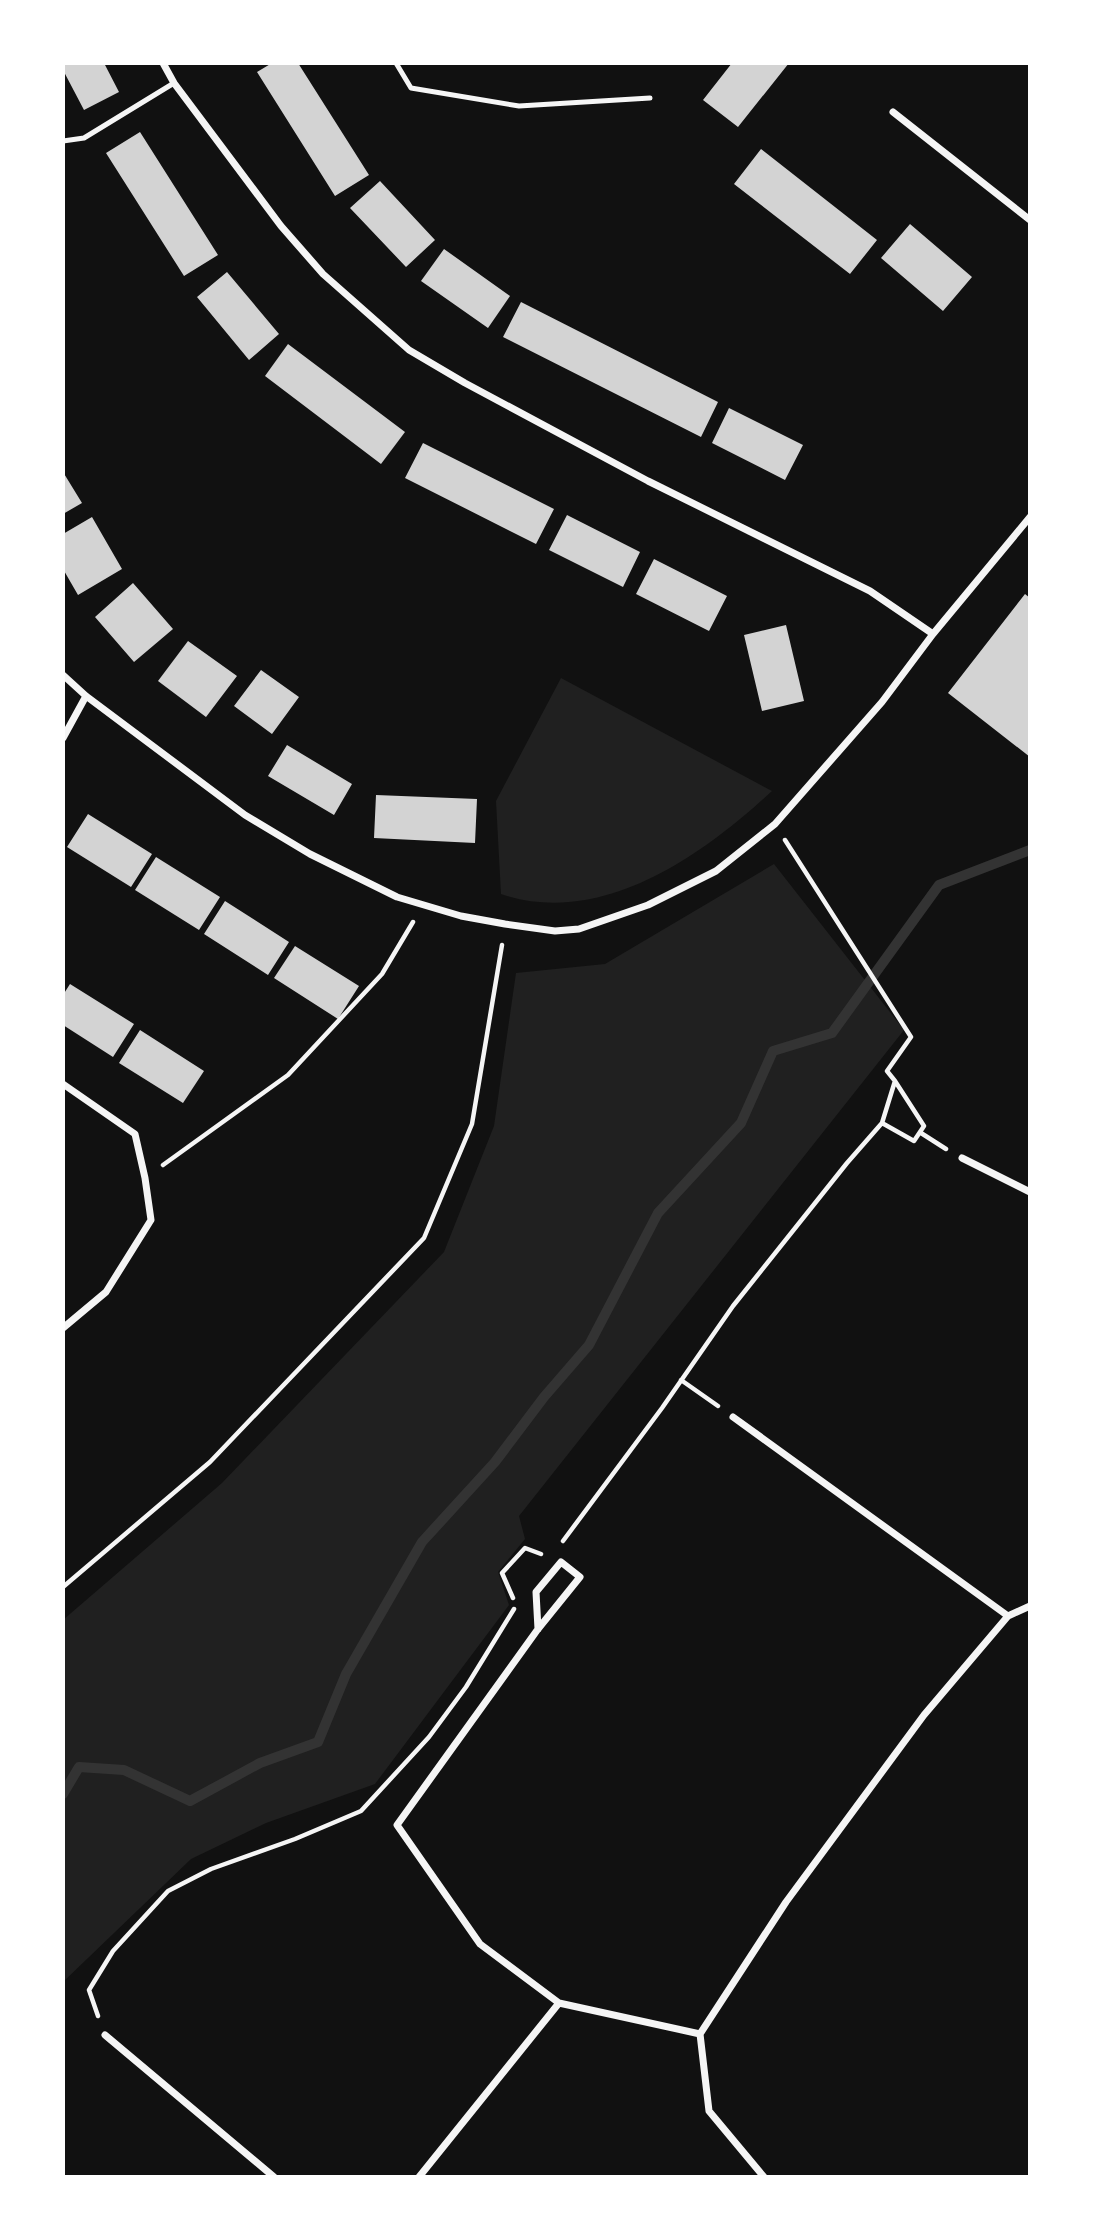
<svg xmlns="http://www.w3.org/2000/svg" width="1093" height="2240" viewBox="0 0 1093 2240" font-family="Jost,sans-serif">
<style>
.green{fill:#202020}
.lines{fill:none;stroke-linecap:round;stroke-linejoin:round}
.stream{stroke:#333;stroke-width:10}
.building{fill:#d3d3d3}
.path{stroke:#f5f5f5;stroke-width:4.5}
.service{stroke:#f5f5f5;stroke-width:5}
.minor{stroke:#f5f5f5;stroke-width:7}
</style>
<rect width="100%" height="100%" fill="#111"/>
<path class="green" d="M561,678L772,791C702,856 601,928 501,894L496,801Z
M774,864L904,1030L519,1516L525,1539L498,1572L509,1605L375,1784L266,1823L191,1859L63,1982V1620L222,1483L444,1252L494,1126L516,973L605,964Z"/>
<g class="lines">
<path class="stream" d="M63,1794L79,1767L124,1770L190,1801L260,1763L318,1742L346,1674L422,1542L495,1462L544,1397L589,1345L658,1213L741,1123L773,1051L832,1033L939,885L1030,850"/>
</g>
<path class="building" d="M63,63H104L119,92L84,110L63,70Z
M272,63H298L369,175L335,196L257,72Z
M732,63H789L738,127L703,100Z
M140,132L218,255L184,276L106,153Z
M761,149L877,240L850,274L734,184Z
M380,181L435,240L406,267L350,208Z
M910,224L972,277L943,311L881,258Z
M444,249L510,296L488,328L421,281Z
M227,272L279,334L249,360L197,297Z
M521,302L718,402L701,437L503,337Z
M288,344L405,432L381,464L265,376Z
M729,408L803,445L785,480L712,443Z
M423,443L554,509L536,544L405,478Z
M63,472L82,503L63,514Z
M567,515L640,552L623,587L549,550Z
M92,517L122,569L78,595L63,569V534Z
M654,559L727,596L709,631L636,594Z
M133,583L173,629L134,662L95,617Z
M1025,594L1030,598V757L948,693Z
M786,625L804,701L762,711L744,635Z
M188,641L237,676L206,717L158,681Z
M261,670L299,697L272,734L234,706Z
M287,745L352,784L334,815L268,776Z
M376,795L477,799L475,843L374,838Z
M88,814L152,854L131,887L67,847Z
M156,857L220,897L199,930L135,890Z
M225,901L289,942L268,975L204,934Z
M295,946L359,986L338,1019L274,978Z
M70,984L134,1024L113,1057L63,1025V995Z
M140,1030L204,1071L183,1103L119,1063Z"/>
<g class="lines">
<path class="path" d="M882,1123L914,1141L924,1126L895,1081
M921,1133L946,1149
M163,1165L288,1075L382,974L413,922
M681,1380L718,1406
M563,1541L662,1408L733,1306L847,1163L882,1123L895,1081L887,1071L911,1037L785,840
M63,1587L210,1462L424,1238L472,1124L502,945
M513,1598L502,1573L525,1548L541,1554
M98,2016L89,1990L113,1951L168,1891L211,1869L295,1839L361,1811L429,1737L466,1687L514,1609"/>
<path class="service" d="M396,63L411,88L519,106L650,98
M63,141L84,138L174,83"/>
<path class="minor" d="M163,63L174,83L281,226L323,274L409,350L465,383L648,481L870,591L933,634
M893,112L1030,220
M63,675L86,696L245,815L310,854L397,897L461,916L505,924L555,931L579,929L648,905L716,871L775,824L882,702L933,634L1030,517
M63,738L86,696
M63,1084L135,1134L145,1178L151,1220L106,1292L63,1328
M962,1158L1030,1192
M733,1417L1008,1616
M538,1629L536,1592L561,1562L580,1577L538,1629L397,1825L480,1944L559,2003L700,2034
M105,2035L274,2177
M419,2177L559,2003
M764,2177L709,2111L700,2034L786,1902L924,1715L1008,1616L1030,1606"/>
</g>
<rect width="1093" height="2240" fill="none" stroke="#ffffff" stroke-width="130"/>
</svg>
